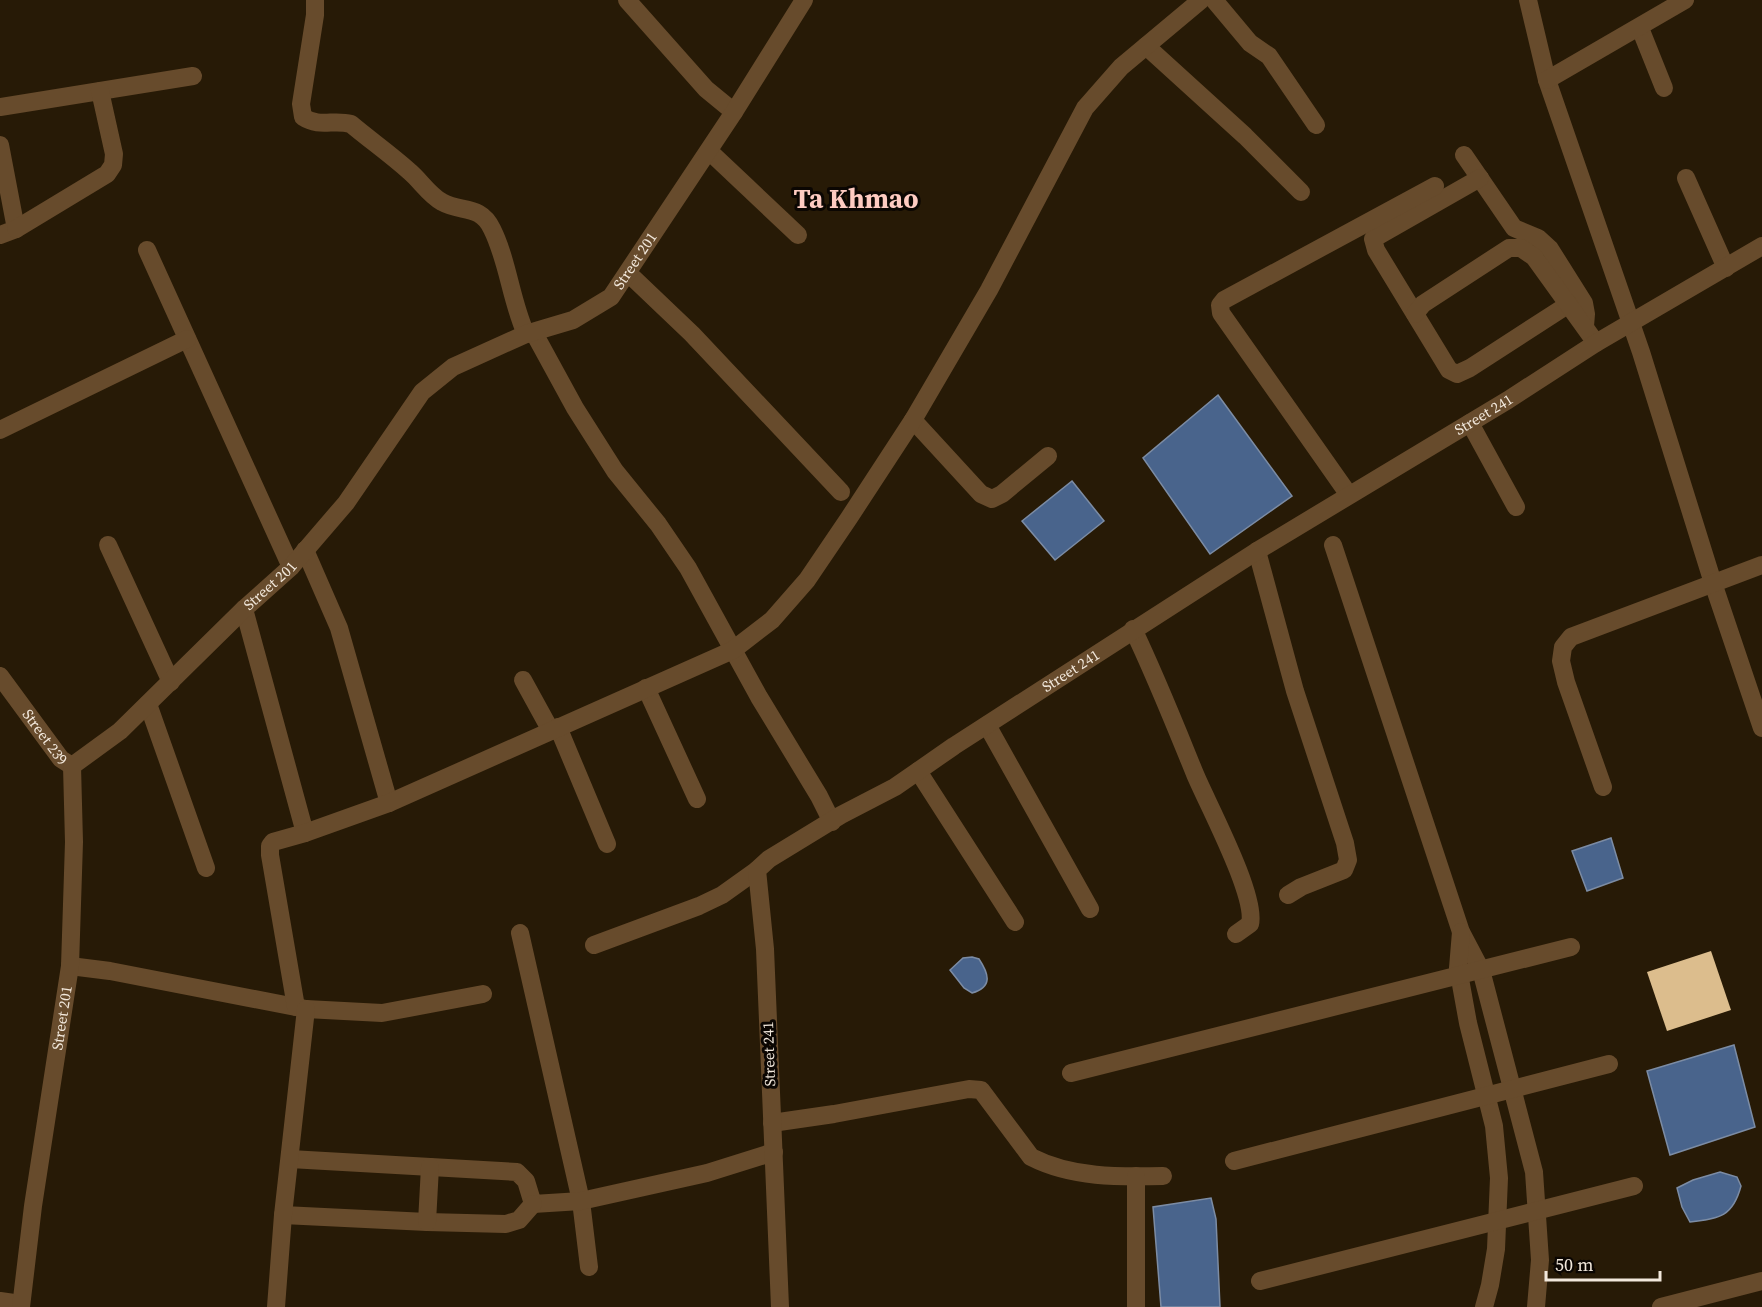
<svg xmlns="http://www.w3.org/2000/svg" width="1762" height="1307" viewBox="0 0 1762 1307" font-family="'Source Serif 4',serif">
<style>
.water{fill:#49648c;stroke:#7c8ca4;stroke-width:1.5}
.building{fill:#dcbd8d}
.lines{fill:none;stroke-linecap:round;stroke-linejoin:round}
.minor{stroke:#674b2c;stroke-width:18}
.labels{text-anchor:middle;stroke-width:6;stroke-linejoin:round;paint-order:stroke}
.street-label{font-size:15px;fill:#f2e8dc;stroke:#0b0602}
.town-label{font-size:27px;font-weight:bold;fill:#fecbc1;stroke:#0b0602}
</style>
<rect width="100%" height="100%" fill="#271a06"/>
<path class="water" d="M1218,395L1292,496L1210,554L1143,458Z
M1072,481L1104,521L1055,560L1022,521Z
M1611,838L1623,878L1587,891L1572,851Z
M972,957L979,959C989,974 993,987 972,993L964,988L950,970L963,958Z
M1734,1045L1755,1127L1670,1155L1647,1071Z
M1720,1172L1737,1177L1741,1186C1733,1216 1720,1219 1690,1222L1682,1207L1677,1188L1693,1180Z
M1211,1198L1216,1219L1220,1307H1161L1153,1207Z"/>
<path class="building" d="M1711,951L1731,1010L1667,1031L1647,972Z"/>
<g class="lines">
<g class="minor">
<path d="M315,0V15L301,104L303,117C320,128 333,119 351,124C370,140 390,154 409,171C420,180 429,195 442,202C461,213 480,204 492,229C508,261 511,301 526,334"/>
<path d="M627,0L706,89L734,112"/>
<path d="M1214,0L1250,43L1269,56L1316,125"/>
<path d="M1528,0L1547,80L1641,352L1713,583L1762,728"/>
<path d="M1640,28L1664,88"/>
<path d="M1146,46L1245,136L1301,192"/>
<path d="M1547,80L1685,0"/>
<path d="M0,107L193,76"/>
<path d="M0,145L16,229L0,235"/>
<path d="M709,151L798,235"/>
<path d="M1464,155L1514,228L1538,238L1550,249L1584,303L1586,314L1585,326"/>
<path d="M1480,178L1373,239L1376,250L1449,370L1457,374L1470,368L1569,304"/>
<path d="M1686,178L1726,268"/>
<path d="M16,229L107,174L113,165L114,154L100,91"/>
<path d="M147,250L291,567"/>
<path d="M628,273L692,334L841,492"/>
<path d="M1415,314L1423,304L1509,248H1521L1534,257L1596,343"/>
<path d="M534,333L575,408L615,471L658,524L688,568L759,697L819,796L832,822"/>
<path d="M913,420L981,494L992,499L1002,494L1048,456"/>
<path d="M1470,423L1516,507"/>
<path d="M0,430L187,339"/>
<path d="M1349,495L1221,313L1220,305L1224,300L1435,186"/>
<path d="M108,545L171,682"/>
<path d="M1333,545L1461,932L1481,970L1534,1172L1540,1260L1536,1307"/>
<path d="M305,550L339,628L389,803"/>
<path d="M1257,551L1295,691L1345,843L1348,860L1344,870L1301,887L1288,895"/>
<path d="M244,609L305,833"/>
<path d="M1133,629C1156,677 1175,725 1195,774C1207,803 1257,896 1250,924L1236,934"/>
<path id="s1" d="M0,676L61,759L72,766"/>
<path d="M523,680L551,731"/>
<path d="M646,688L697,799"/>
<path d="M148,704L206,868"/>
<path d="M987,725L1090,909"/>
<path d="M558,727L607,844"/>
<path d="M918,771L1015,922"/>
<path d="M1603,787L1566,682L1561,661L1563,647L1571,637L1762,565"/>
<path d="M1461,932L1458,968L1468,1023L1494,1126L1499,1178L1496,1249L1490,1285L1484,1307"/>
<path d="M520,933L581,1201L589,1267"/>
<path d="M594,945L699,906L722,895L757,870"/>
<path d="M70,966L110,971L306,1009L382,1013L483,994"/>
<path d="M296,1007L270,855V846L273,842L305,833L389,803L733,650L772,620L807,580L849,518L913,420L989,290L1085,108L1121,67L1201,0"/>
<path d="M1071,1073L1571,947"/>
<path d="M772,1123L834,1114L969,1089L981,1090L1031,1157C1072,1178 1119,1177 1163,1176"/>
<path d="M290,1159L517,1172L526,1181L533,1204L581,1201L707,1173L774,1152"/>
<path d="M1234,1161L1609,1064"/>
<path d="M1136,1176V1307"/>
<path d="M283,1215L427,1222L506,1224L519,1220L533,1204"/>
<path d="M427,1222L430,1167"/>
<path d="M1260,1281L1634,1186"/>
<path d="M0,1301L21,1304"/>
<path id="s2" d="M21,1307L33,1206L70,966L74,842L72,766L120,731L244,609L291,567L346,503L422,392L453,367L526,334L573,320L611,297L734,112L804,0"/>
<path d="M276,1307L283,1215L306,1009"/>
<path id="s3" d="M780,1307L765,949L757,870L769,859L841,815L895,787L954,746L1257,551L1508,400L1596,343L1762,246"/>
<path d="M1661,1307L1762,1281"/>
</g>
</g>
<g class="labels">
<g class="street-label">
<text dy="5" stroke="none"><textPath href="#s2" startOffset="1317">Street 201</textPath></text>
<text dy="5" stroke="none"><textPath href="#s3" startOffset="1296">Street 241</textPath></text>
<text dy="5" stroke="none"><textPath href="#s2" startOffset="813">Street 201</textPath></text>
<text dy="5" stroke="none"><textPath href="#s3" startOffset="810">Street 241</textPath></text>
<text dy="5" stroke="none"><textPath href="#s1" startOffset="76">Street 239</textPath></text>
<text dy="5" stroke="none"><textPath href="#s2" startOffset="292">Street 201</textPath></text>
<text transform="translate(769 1054) rotate(-92)" y="5">Street 241</text>
</g>
<g class="town-label">
<text x="856" y="208">Ta Khmao</text>
</g>
</g>
<path d="M1546 1271v9h114v-9" fill="none" stroke="#f2e8dc" stroke-width="3"/>
<text x="1555" y="1271" font-size="18" fill="#f2e8dc" stroke="#0b0602" stroke-width="4.5" paint-order="stroke">50 m</text>
</svg>
